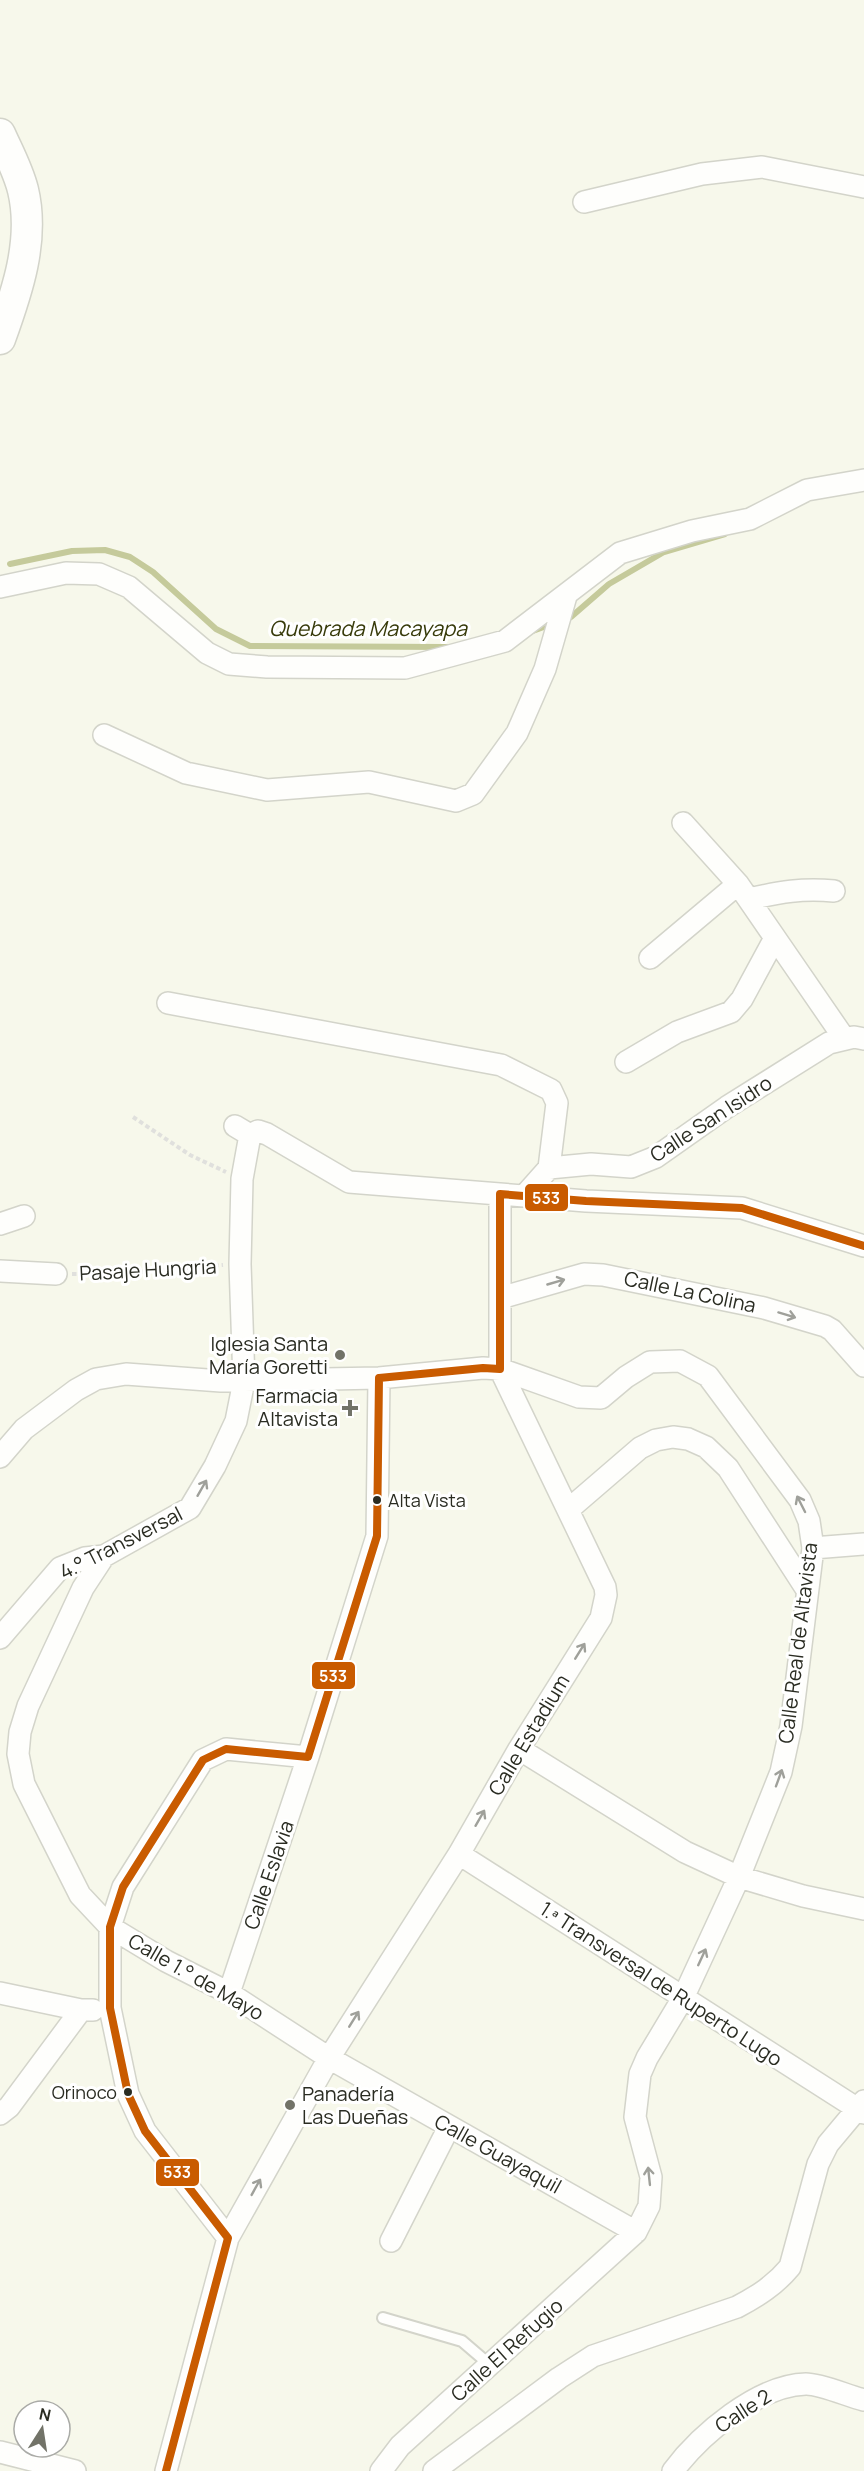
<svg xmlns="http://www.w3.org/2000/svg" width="864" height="2471" viewBox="0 0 864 2471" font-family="Manrope,sans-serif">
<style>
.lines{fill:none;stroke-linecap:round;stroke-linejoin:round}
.stream{stroke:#c5ca9b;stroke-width:6}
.service-casing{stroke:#d3d4ca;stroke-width:14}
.minor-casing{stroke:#d3d4ca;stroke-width:24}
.secondary-casing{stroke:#d3d4ca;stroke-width:33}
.path{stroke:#e0e0dd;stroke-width:4;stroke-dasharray:4.5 3;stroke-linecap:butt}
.service{stroke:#fefefc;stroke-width:10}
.minor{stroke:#fefefc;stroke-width:21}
.secondary{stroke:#fefefc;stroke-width:30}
.bus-1-casing{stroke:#fff;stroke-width:12}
.bus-1{stroke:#c95b00;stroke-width:8}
.oneway{stroke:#9fa09a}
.poi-dot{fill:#727368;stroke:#fff;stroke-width:2}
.bus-dot{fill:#2a2c22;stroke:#fff;stroke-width:2}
.labels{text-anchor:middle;stroke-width:6;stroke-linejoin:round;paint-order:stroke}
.bus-label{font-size:18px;fill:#2a2c22;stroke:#fff;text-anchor:start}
.street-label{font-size:20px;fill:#2a2c22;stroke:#fff}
.poi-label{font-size:20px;fill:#2a2c22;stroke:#fff;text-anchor:end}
.water-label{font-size:21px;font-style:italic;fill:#373a0a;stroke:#fff}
.line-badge{stroke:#fff;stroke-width:2}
.badge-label{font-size:16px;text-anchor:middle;font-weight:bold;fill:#fff}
</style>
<rect width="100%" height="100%" fill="#f7f8eb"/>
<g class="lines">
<path class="stream" d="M10,564L72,551L105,550L130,557L153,572L216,629L250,646L447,647
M564,619L571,617L609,584L664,552L725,534
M530,632L552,624"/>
<defs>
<path id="service" d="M383,2318L462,2341L490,2365"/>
<path id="minor" d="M584,202L702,174L762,167L864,187
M0,587L66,573L99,574L129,587L207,653L229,664L267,667L405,668L505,641L620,553L692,531L750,519L807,490L864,480
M104,735L186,773L267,790L369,782L456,801L473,794L517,733L545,669L566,596
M683,823L738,884L844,1038
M749,899C780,892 802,888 834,891
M650,958L738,884
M168,1003L501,1065L551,1090L557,1103L549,1168
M626,1062L677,1032L731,1012L742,999L775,938
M250,1135L258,1131L267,1134L349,1182L586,1201L742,1208L864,1246
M525,1195L549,1168L591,1164L631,1167L656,1157L727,1107L829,1043L854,1037L864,1039
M0,1224L24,1216
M0,1271L56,1274
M500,1298L584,1274L603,1275L764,1308L825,1326L832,1330L864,1366
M0,1457L24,1429L76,1390L96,1379L126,1374L221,1381L379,1378L483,1368L500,1369L579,1397L601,1398L626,1377L650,1362L680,1361L708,1376L800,1500L809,1521L813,1548L791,1726L781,1772L739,1877L683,1998L647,2058L640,2074L635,2117L651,2177L649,2206L636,2232L400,2446L381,2471
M568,1510L640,1448L656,1440L673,1437L688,1439L706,1447L728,1468L807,1590
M813,1548L864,1544
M104,1556L83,1588L28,1706L20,1732L18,1754L24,1784L80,1895L110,1927L166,1961L229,1993L329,2058L636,2232
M0,1638L60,1568L85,1558L104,1556L190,1508L215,1466L236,1421L244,1381L240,1264L242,1179L250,1135L235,1126
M519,1749L685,1852L739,1877L803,1896L864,1909
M459,1854L864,2113
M0,1993L81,2010H93
M229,1993L308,1757L377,1536L379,1378
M0,2114L9,2107L81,2010
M228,2238L145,2131L128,2094L110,2008V1927L123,1887L203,1760L226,1749L308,1757
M391,2241L449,2127
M0,2452L75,2471
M166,2471L228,2238L329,2058L459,1854L519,1749L601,1618L606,1595L605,1587L500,1369V1194
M434,2471L559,2378L593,2356L737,2307C758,2296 775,2285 790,2267L818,2164L828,2144L864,2101
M673,2471C700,2435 758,2385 806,2384C821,2384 848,2396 864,2400"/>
<path id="secondary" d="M0,134C8,152 18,170 23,190C35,240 17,292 0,339"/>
</defs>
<use href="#service" class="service-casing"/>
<use href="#minor" class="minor-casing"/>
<use href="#secondary" class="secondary-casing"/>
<path class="path" d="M133,1117L190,1155L226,1172
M72,1274H115L223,1265"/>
<use href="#service" class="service"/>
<use href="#minor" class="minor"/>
<use href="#secondary" class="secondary"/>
<defs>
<path id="bus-1" d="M166,2471L228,2238L145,2131L128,2094L110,2008V1927L123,1887L203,1760L226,1749L308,1757L377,1536L379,1378L483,1368L500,1369V1194L586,1201L742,1208L864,1246"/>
</defs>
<use href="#bus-1" class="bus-1-casing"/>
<use href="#bus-1" class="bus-1"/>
</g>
<defs><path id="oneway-shaft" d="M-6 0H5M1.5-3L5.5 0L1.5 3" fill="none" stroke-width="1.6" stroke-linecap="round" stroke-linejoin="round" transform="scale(1.5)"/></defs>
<g class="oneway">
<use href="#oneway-shaft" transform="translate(556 1282) rotate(-16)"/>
<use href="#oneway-shaft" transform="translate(787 1315) rotate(17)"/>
<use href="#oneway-shaft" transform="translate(202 1488) rotate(-60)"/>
<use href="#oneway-shaft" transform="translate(801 1504) rotate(-117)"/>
<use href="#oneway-shaft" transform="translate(580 1651) rotate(-58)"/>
<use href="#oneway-shaft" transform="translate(779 1778) rotate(-70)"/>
<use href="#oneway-shaft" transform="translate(480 1818) rotate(-60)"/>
<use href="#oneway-shaft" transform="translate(702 1957) rotate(-65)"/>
<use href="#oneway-shaft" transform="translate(354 2019) rotate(-58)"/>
<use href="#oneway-shaft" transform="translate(649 2176) rotate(-96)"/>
<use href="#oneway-shaft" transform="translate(256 2187) rotate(-61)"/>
</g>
<g class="poi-dot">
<circle cx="340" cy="1355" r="6"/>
<path d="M347 1399h6v6h6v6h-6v6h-6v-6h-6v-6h6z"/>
<circle cx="290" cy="2105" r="6"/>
</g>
<g class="bus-dot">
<circle cx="377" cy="1500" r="5"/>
<circle cx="128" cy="2092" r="5"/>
</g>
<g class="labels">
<g class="bus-label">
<text x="388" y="1507">Alta Vista</text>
<text x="117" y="2099" text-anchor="end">Orinoco</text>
</g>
<g class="street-label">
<text transform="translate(711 1119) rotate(-33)" y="7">Calle San Isidro</text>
<text transform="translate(148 1270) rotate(-3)" y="7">Pasaje Hungria</text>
<text transform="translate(690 1292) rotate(12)" y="7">Calle La Colina</text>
<text transform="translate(121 1543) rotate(-27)" y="7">4.° Transversal</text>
<text transform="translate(798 1643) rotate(-83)" y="7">Calle Real de Altavista</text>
<text transform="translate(529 1735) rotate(-59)" y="7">Calle Estadium</text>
<text transform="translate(269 1875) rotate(-71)" y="7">Calle Eslavia</text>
<text transform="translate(196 1977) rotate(30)" y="7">Calle 1.° de Mayo</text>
<text transform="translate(661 1984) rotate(33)" y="7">1.ª Transversal de Ruperto Lugo</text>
<text transform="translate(498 2154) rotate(29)" y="7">Calle Guayaquil</text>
<text transform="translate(507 2350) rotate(-42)" y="7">Calle El Refugio</text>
<text transform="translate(743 2411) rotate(-33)" y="7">Calle 2</text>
</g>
<g class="poi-label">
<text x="328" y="1351">Iglesia Santa<tspan x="328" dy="23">María Goretti</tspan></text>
<text x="338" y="1403">Farmacia<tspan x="338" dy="23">Altavista</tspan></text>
<text x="302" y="2101" text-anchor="start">Panadería<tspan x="302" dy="23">Las Dueñas</tspan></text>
</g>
<g class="water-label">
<text x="368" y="636">Quebrada Macayapa</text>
</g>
</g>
<g class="line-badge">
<rect x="524" y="1183" width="45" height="29" rx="6" fill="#c95b00"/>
<rect x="311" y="1661" width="45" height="29" rx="6" fill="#c95b00"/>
<rect x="155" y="2158" width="45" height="29" rx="6" fill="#c95b00"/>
</g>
<g class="badge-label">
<text x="546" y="1204">533</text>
<text x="333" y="1682">533</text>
<text x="177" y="2178">533</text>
</g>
<g transform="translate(42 2429) rotate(12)"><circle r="28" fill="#ffffff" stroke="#aaaba7" stroke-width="1.5"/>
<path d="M0-4.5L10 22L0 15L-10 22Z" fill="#727368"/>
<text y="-9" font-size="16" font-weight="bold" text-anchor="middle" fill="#2a2c22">N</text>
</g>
</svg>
